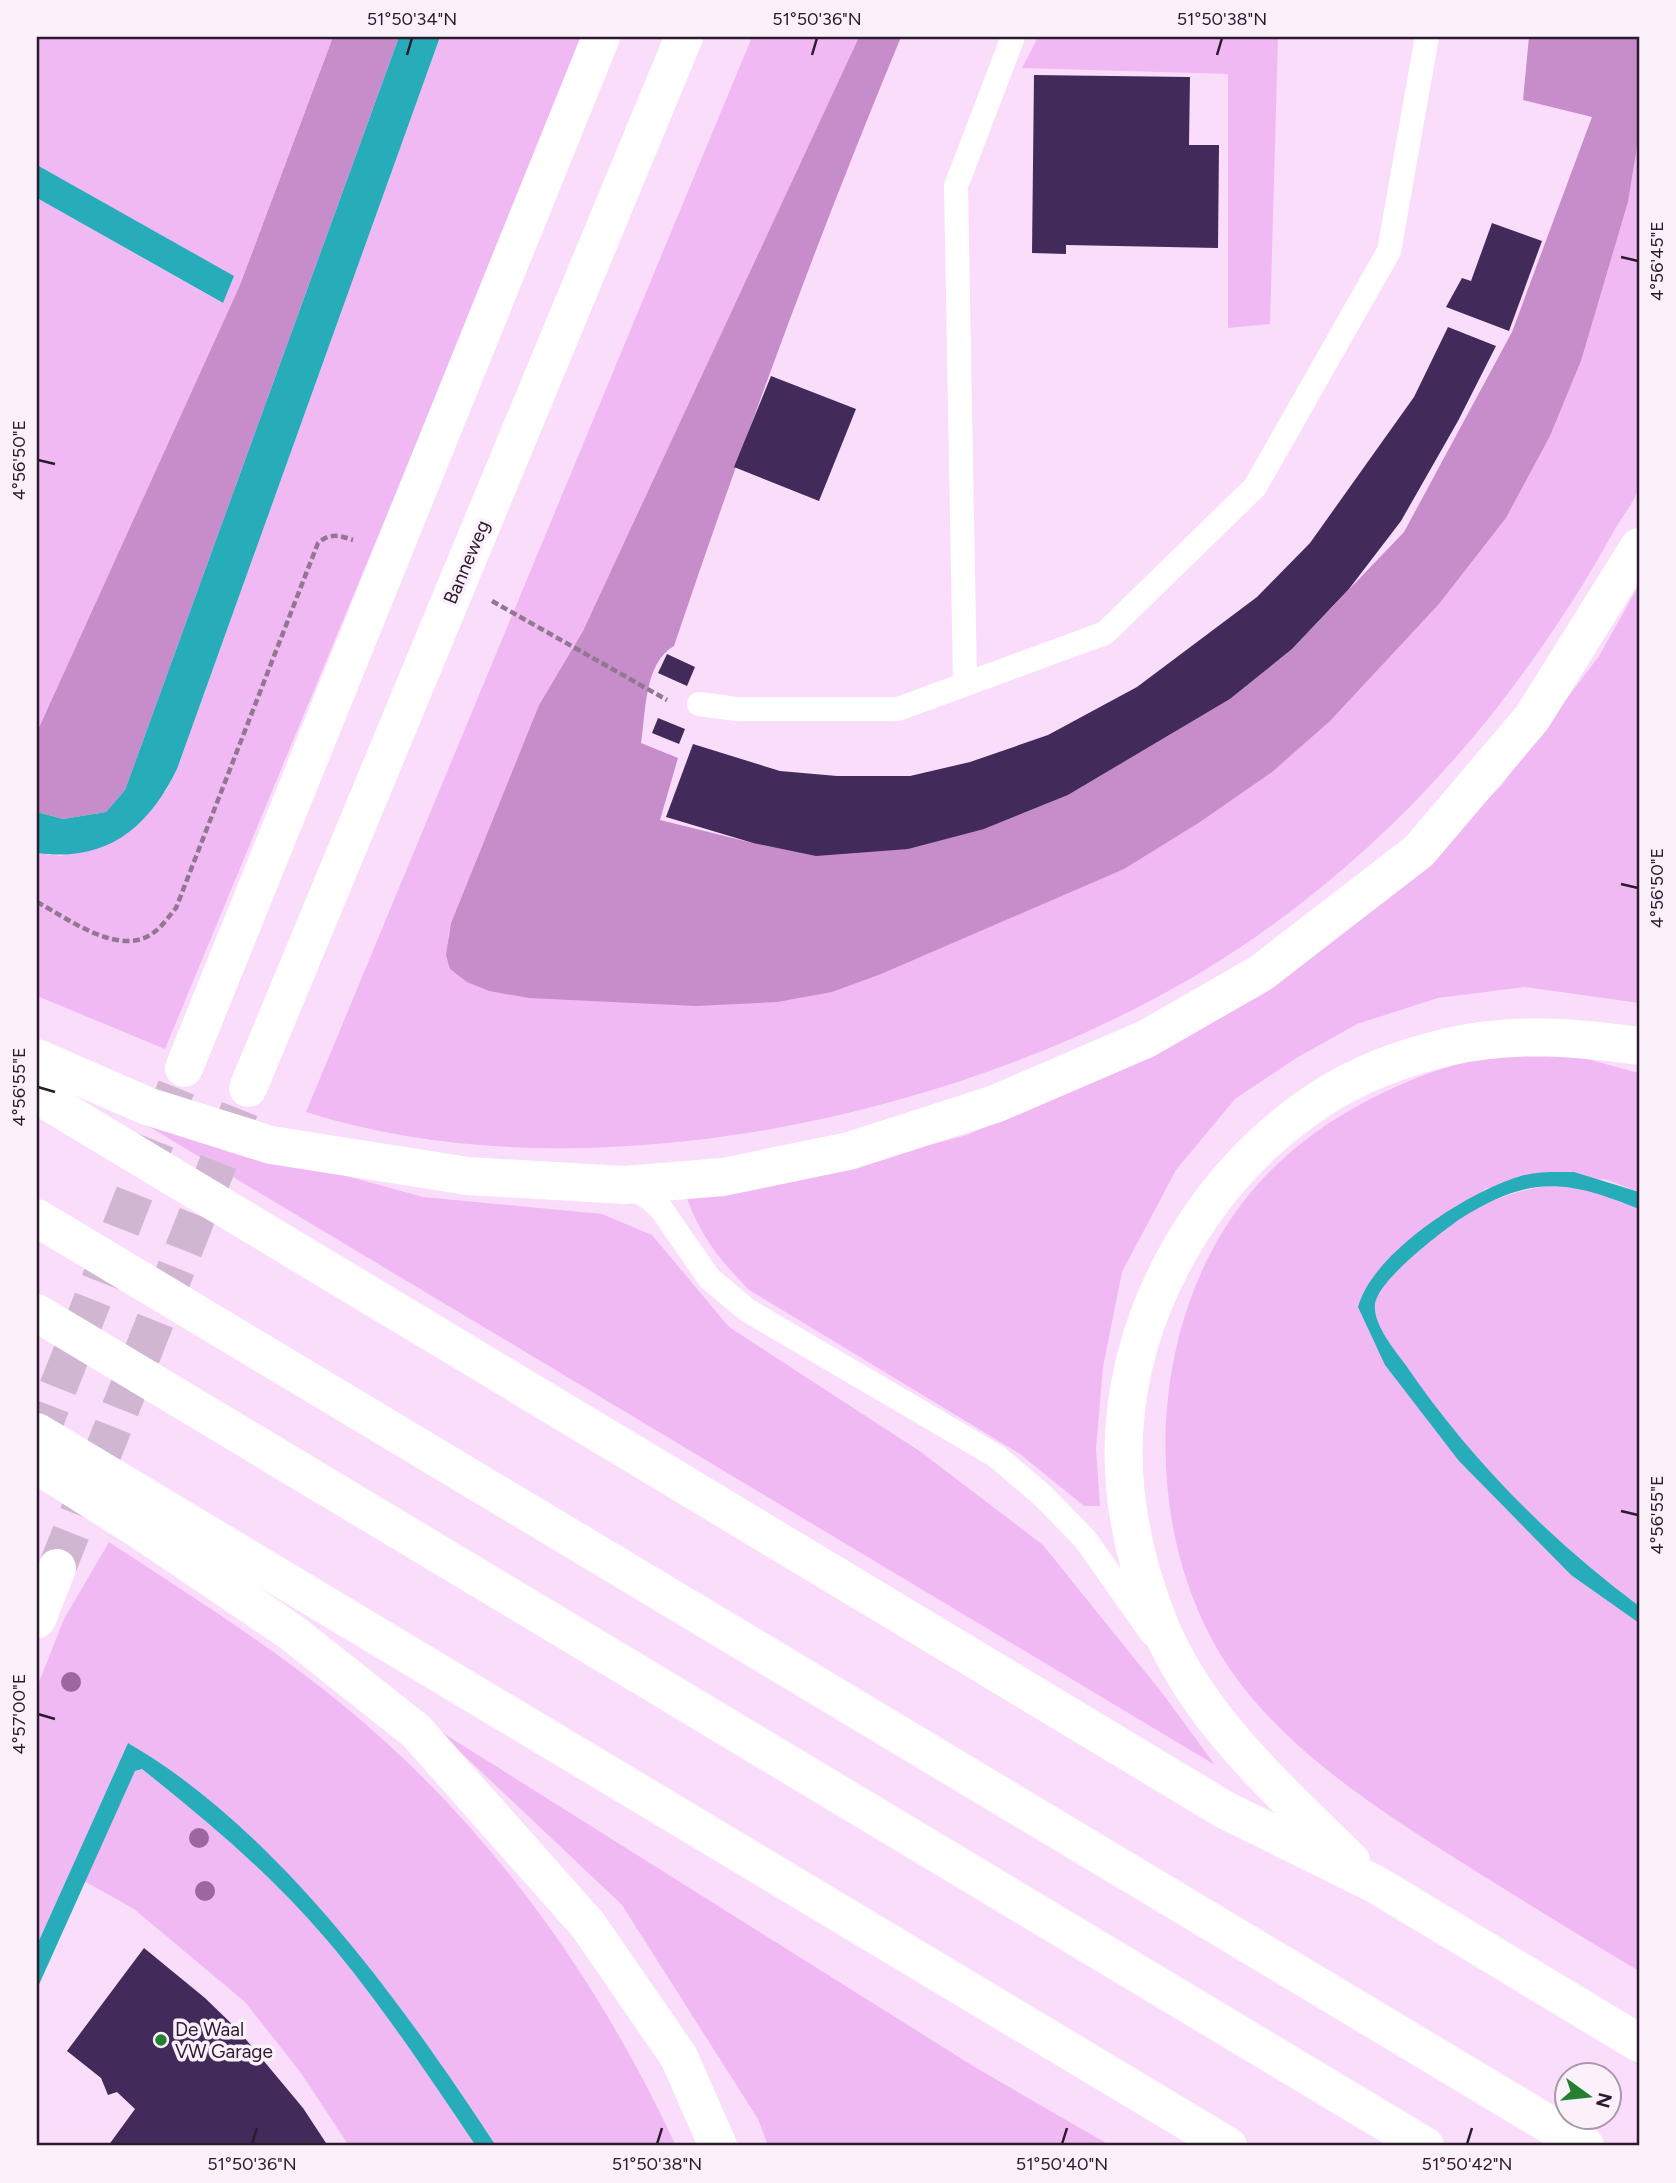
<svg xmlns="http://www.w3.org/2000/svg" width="1676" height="2183" viewBox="0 0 1676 2183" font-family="Figtree,sans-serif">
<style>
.green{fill:#f1b9f4}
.forest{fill:#c78cca}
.water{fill:#27acb9}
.building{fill:#422a5a}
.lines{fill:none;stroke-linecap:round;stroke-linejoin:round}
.secondary-tunnel{stroke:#d1b6d2;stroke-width:38;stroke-dasharray:38 19;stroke-linecap:butt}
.path{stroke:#8f7890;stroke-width:4.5;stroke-dasharray:7 3.5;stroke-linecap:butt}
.lane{stroke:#fff;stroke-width:24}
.secondary{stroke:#fff;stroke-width:38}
.highway{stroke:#fff;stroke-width:38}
.tree{fill:#9c66a0}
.ticks{fill:none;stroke:#2c1a2d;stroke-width:2.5}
.poi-dot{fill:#258131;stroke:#fbf1fb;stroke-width:2.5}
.labels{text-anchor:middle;stroke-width:7;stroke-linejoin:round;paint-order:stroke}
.street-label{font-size:19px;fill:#2c1a2d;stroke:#fbf1fb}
.poi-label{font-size:19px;fill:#2c1a2d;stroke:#fbf1fb;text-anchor:start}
.neatline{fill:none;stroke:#2c1a2d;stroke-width:2.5}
.ticks-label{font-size:18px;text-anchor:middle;fill:#2c1a2d}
</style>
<rect width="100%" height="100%" fill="#faddfb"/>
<path class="green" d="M37,37H333L240,285L37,732V198L222,303L233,277L37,165Z
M440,37H581L432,406L165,1049L37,996V853L61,856L166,791L177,769Z
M752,37H859L583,631L539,705L451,923L448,938L1253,785L1330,720L1439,604L1506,518L1550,436L1581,361L1628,202L1639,135C1639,223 1639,311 1639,399C1639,421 1644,468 1639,487C1635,501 1622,517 1615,529C1588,578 1559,624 1526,669C1445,782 1341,883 1224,958C979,1115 589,1202 306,1112Z
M1038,37H1278L1270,324L1228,328V74L1022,68Z
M1639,585V1003L1525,987L1438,998L1357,1024L1298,1057L1235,1099L1176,1170L1122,1272L1103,1367L1096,1449L1100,1506H1084L1020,1454L749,1290C719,1259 701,1237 686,1196L800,1179L967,1135L1082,1086L1379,903L1501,786L1599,656Z
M1490,1055H1572L1639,1073V1192L1605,1179L1486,1188L1361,1297L1459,1461L1571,1575L1639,1623V1971C1585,1939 1531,1906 1477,1872C1396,1821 1308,1767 1247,1692C1134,1554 1139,1315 1259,1183C1318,1117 1406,1075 1490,1055Z
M133,1117L423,1197L602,1214L652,1235L729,1327L921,1452L1043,1545L1163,1694L1215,1765Z
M1560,1185L1583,1187L1639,1209V1606C1550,1539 1471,1461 1407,1368C1396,1351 1376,1330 1375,1308C1373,1287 1408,1261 1422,1247C1458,1212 1510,1188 1560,1185Z
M109,1542C188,1594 270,1645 344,1706C488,1824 598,1978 676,2146H496C404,2005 276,1829 128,1743L37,1945V1687L64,1619Z
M435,1728L973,2066L1111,2146H768L758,2119L622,1905Z
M142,1769C207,1821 272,1875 326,1939C379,2001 430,2078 476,2146H349L301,2073L245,2002L134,1909L84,1881L135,1771Z"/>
<path class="forest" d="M333,37H399L125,790L106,812L63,819L37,812V732L240,285Z
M859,37H901C818,237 743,441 674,646C644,663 646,712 641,743L678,758L660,820L753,843L984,829L1068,795L1230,699L1292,649L1404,532L1512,332L1592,117L1523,100L1529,37H1639V135L1628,202L1581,361L1550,436L1506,518L1439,604L1330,721L1272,772L1200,822L1124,869L881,974L832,992L777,1002L696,1006L529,998L489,991L467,982L450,969L446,955L451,923L539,705L583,631Z"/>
<path class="water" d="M399,37H440L177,769C147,830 106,862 37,853V812L63,819L106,812L125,790Z
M37,165L234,276L223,303L37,198Z
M1574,1172L1639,1192V1209C1566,1179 1529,1175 1460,1219C1440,1233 1378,1280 1375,1304C1373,1324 1393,1348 1405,1364C1469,1458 1548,1538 1639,1606V1623L1571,1575L1459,1461L1385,1365L1358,1307C1373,1252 1469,1191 1521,1176C1538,1171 1557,1172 1574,1172Z
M128,1743C276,1828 404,2005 496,2146H476C430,2078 379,2001 326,1939C272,1875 207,1821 142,1769L135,1771L37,1989V1945Z"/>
<path class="building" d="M1034,75L1190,77L1189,145H1219L1218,248L1066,245V254L1032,253Z
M1492,223L1542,241L1509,331L1446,307L1462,278L1471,281Z
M1448,327L1496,346L1458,421L1401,521L1349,589L1292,649L1230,699L1068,795L984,829L908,849L816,856L753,843L666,817L693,744L780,771L837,776H910L970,762L1048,735L1137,687L1257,597L1310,543L1414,397Z
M771,376L856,409L819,501L734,467Z
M667,654L695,667L687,686L658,673Z
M658,718L685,729L679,744L652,733Z
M144,1948L205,1998L238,2030L303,2108L328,2146H108L135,2109L117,2092L108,2095L101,2078L67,2051Z"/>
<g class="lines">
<path class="secondary-tunnel" d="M37,1441L184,1068
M57,1568L248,1088"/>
<path class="path" d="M492,601L667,700
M37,902C67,918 120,958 153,933C162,927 169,916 176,908L318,543C330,533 338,535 353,540"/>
<path class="lane" d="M965,682L956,186L1013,37
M699,704L737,709H898L1105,633L1255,487L1389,251L1427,37
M627,1186L649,1198L662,1210L709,1278L747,1310L996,1456L1042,1495L1085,1539L1152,1634"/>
<path class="secondary" d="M184,1068L601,37
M248,1088L684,37
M37,1619L57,1568"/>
<path class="highway" d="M37,1058L147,1106L271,1145L468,1176L624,1185L723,1177L849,1151L995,1104L1146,1039L1261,973L1419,851L1532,718L1639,547
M37,1095L1225,1810L1375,1884L1639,2043
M37,1218L1585,2146
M37,1313L1425,2146
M37,1432L1228,2146
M37,1465L143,1532L291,1632L416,1731L588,1925L679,2057L718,2146
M1351,1861C1277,1788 1193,1715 1156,1616C1134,1558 1121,1496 1124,1434C1131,1301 1210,1170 1322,1098C1359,1074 1406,1057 1448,1047C1510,1032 1577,1037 1639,1046"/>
</g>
<g class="tree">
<circle cx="71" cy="1682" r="10"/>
<circle cx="199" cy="1838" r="10"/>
<circle cx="205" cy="1891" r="10"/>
</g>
<path class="ticks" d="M407,55L412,38M812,55L817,38M1217,55L1222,38M1621,257L1638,261M38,460L55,464M1621,884L1638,888M38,1087L55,1092M1621,1511L1638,1515M38,1714L55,1719M252,2144L257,2128M657,2144L662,2128M1062,2144L1067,2128M1467,2144L1472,2128"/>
<circle class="poi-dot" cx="161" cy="2040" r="7"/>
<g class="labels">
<g class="street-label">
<text transform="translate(466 562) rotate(-67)" y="7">Banneweg</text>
</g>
<g class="poi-label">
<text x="175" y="2036">De Waal<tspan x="175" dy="22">VW Garage</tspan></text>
</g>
</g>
<rect width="1676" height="2183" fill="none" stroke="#fbf1fb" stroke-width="77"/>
<g transform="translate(1588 2096) rotate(105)"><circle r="33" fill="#fbf1fb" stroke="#a89ba9" stroke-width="2"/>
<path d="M0-5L12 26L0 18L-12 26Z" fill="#258131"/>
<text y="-10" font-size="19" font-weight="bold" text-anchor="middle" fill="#2c1a2d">N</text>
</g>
<rect x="38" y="38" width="1600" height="2106" class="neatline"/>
<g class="ticks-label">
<text x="412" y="25">51°50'34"N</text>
<text x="817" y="25">51°50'36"N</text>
<text x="1222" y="25">51°50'38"N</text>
<text transform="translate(1657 261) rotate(-90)" y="6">4°56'45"E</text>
<text transform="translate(19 460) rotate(-90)" y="6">4°56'50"E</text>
<text transform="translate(1657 888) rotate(-90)" y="6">4°56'50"E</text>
<text transform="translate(19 1087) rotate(-90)" y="6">4°56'55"E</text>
<text transform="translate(1657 1515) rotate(-90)" y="6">4°56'55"E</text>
<text transform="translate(19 1714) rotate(-90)" y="6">4°57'00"E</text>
<text x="252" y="2170">51°50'36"N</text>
<text x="657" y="2170">51°50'38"N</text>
<text x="1062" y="2170">51°50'40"N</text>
<text x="1467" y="2170">51°50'42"N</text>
</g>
</svg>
